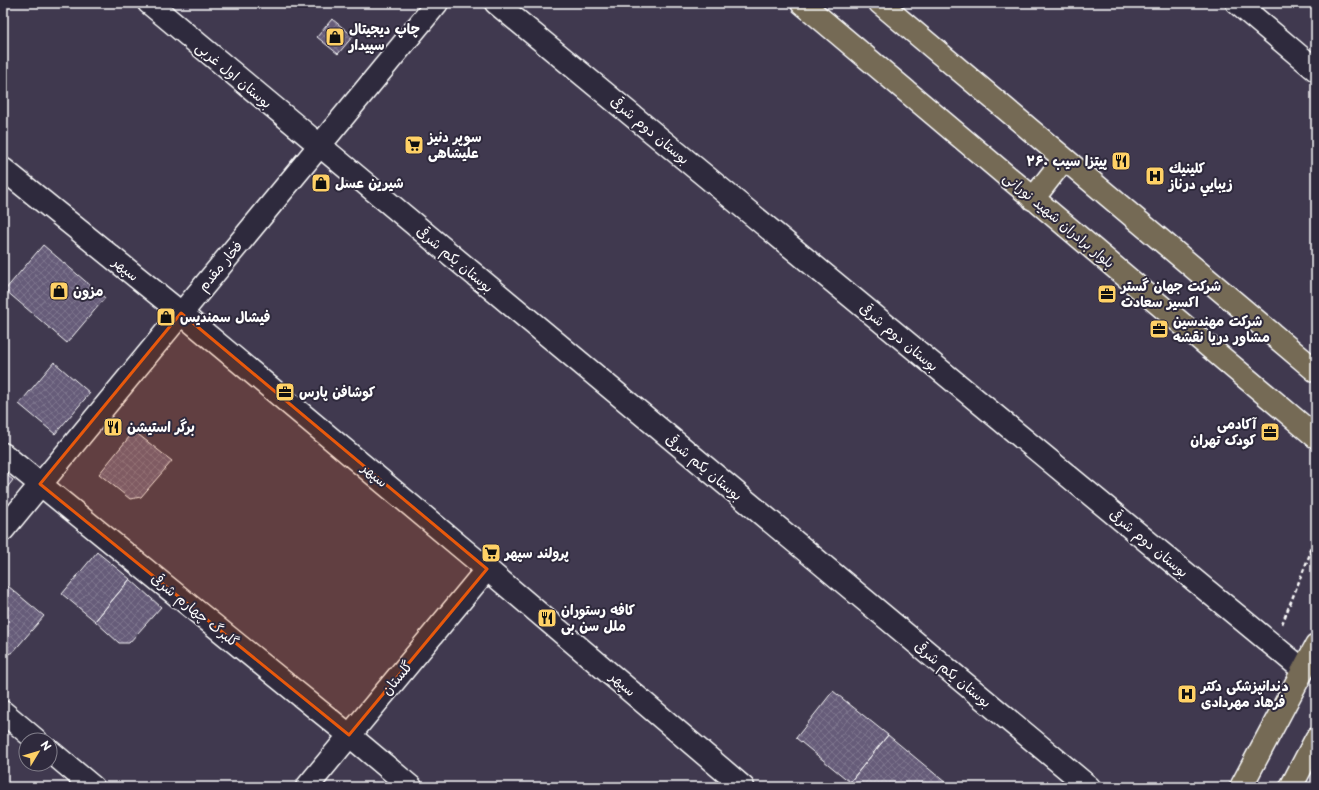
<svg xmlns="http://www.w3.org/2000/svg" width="1319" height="790" viewBox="0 0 1319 790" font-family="'Playpen Sans','Playpen Sans Arabic',sans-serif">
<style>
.building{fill:url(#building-cross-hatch);stroke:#fff}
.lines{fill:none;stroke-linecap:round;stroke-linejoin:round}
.minor-casing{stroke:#fff;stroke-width:25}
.major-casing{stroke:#fff;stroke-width:25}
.path{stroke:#fff;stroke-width:2.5;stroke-dasharray:4 3;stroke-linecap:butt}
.minor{stroke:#2f2a3d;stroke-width:22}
.major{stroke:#756a55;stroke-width:22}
.path-bridge{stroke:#fff;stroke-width:2.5;stroke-dasharray:4 3;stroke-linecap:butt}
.marked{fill:#e8590c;fill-opacity:0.2;stroke:#e8590c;stroke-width:3;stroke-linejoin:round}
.labels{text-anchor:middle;stroke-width:4;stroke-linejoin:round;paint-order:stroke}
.poi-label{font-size:14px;font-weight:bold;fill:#fff;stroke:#2f2a3d;text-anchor:start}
.street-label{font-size:14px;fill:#fff;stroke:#2f2a3d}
</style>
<defs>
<pattern id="building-cross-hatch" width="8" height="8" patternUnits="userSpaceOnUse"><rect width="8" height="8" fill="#665c79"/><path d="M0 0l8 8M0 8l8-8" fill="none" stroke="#7d748d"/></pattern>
</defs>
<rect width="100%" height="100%" fill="#40394f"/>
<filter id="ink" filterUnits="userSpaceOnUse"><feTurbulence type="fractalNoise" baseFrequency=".025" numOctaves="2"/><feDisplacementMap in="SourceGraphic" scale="8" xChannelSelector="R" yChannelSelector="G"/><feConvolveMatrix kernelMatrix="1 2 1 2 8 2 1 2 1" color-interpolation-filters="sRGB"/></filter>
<g filter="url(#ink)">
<path class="building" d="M332,19L353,36L338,54L317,37Z
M43,245L105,298L67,343L5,290Z
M54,362L90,393L55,434L19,404Z
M134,431L172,461L141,497L130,499L99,474Z
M3,472L13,480L3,493Z
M97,552L130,579L95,621L62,594Z
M130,579L161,607L129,643H119L95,621Z
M8,586L44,616L13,652L3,656V592Z
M833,691L888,735L850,782L796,738Z
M888,735L946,783L943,787H856L850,782Z"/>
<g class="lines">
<defs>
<path id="minor" d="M149,3L1089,787
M496,3L1303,670
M1237,3L1316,70
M3,169L181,313L487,569L743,787
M3,454L349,735L411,787
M3,530L437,3
M3,712L36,740
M50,751L93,787
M307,787L487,569"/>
<path id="major" d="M802,3L1316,437
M880,3L1316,371
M1033,199L1064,159
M1241,787L1316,646
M1291,787L1316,739"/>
</defs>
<use href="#minor" class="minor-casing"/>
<use href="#major" class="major-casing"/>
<path class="path" d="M1309,551L1316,537
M1282,624L1316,539"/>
<use href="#minor" class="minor"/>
<use href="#major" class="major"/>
<path class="path-bridge" d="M1309,551L1316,557"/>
</g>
</g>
<path class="marked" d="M181,313L487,569L349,735L40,484Z"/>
<defs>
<symbol id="shop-square" viewBox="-11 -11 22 22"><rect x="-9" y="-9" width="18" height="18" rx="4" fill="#ffd166" stroke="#2f2a3d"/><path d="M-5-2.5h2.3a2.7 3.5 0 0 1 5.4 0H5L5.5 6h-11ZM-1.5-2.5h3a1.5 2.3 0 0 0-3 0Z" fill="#111"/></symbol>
<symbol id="supermarket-square" viewBox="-11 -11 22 22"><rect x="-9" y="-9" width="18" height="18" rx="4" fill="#ffd166" stroke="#2f2a3d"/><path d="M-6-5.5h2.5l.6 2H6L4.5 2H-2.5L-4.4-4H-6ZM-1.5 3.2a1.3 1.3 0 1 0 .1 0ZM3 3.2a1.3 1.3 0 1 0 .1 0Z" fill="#111"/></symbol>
<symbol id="restaurant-square" viewBox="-11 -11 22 22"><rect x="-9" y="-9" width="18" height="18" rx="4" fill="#ffd166" stroke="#2f2a3d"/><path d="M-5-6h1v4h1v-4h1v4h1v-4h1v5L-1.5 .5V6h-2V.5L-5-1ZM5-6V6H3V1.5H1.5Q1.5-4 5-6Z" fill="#111"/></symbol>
<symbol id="hospital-square" viewBox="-11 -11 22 22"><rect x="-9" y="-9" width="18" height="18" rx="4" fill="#ffd166" stroke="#2f2a3d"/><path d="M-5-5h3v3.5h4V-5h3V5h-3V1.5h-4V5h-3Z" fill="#111"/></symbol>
<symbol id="office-square" viewBox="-11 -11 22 22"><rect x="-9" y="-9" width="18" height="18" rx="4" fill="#ffd166" stroke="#2f2a3d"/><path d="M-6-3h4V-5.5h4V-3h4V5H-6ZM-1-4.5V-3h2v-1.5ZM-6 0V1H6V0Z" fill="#111"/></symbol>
</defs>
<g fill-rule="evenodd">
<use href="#shop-square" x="324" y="26" width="22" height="22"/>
<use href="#supermarket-square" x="403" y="134" width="22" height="22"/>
<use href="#restaurant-square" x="1110" y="150" width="22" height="22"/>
<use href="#hospital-square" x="1144" y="165" width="22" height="22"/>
<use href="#shop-square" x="310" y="172" width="22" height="22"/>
<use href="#shop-square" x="48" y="280" width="22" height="22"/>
<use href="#office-square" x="1096" y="283" width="22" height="22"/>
<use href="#shop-square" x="155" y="306" width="22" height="22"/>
<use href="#office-square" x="1148" y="318" width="22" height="22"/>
<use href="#office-square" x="274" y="381" width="22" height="22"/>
<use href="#restaurant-square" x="102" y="416" width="22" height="22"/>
<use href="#office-square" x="1259" y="421" width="22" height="22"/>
<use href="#supermarket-square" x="480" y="542" width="22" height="22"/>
<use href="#restaurant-square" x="536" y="607" width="22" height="22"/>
<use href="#hospital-square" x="1176" y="683" width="22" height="22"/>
</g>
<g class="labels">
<g class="poi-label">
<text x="349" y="34">چاپ دیجیتال<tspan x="349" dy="16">سپیدار</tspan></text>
<text x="428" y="142">سوپر دنيز<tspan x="428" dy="16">عليشاهى</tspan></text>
<text x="1107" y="166" text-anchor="end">پیتزا سیب ٣۶٠</text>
<text x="1169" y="173">كلينيك<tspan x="1169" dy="16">زيبايي درناز</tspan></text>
<text x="335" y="188">شیرین عسل</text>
<text x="1121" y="291">شرکت جهان گستر<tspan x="1121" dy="16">اکسیر سعادت</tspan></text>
<text x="73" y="296">مزون</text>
<text x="180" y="322">فیشال سمندیس</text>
<text x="1173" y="326">شرکت مهندسین<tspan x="1173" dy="16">مشاور دریا نقشه</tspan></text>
<text x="299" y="397">کوشافن پارس</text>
<text x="1256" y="429" text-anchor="end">آکادمی<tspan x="1256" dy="16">کودک تهران</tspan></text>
<text x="127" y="432">برگر استیشن</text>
<text x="505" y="558">پرولند سپهر</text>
<text x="561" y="615">کافه رستوران<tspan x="561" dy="16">ملل سن بی</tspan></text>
<text x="1201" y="691">دندانپزشکی دکتر<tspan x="1201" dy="16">فرهاد مهردادی</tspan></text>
</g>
<g class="street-label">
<text transform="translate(234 75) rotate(40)" y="5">بوستان اول غربی</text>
<text transform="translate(650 130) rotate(40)" y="5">بوستان دوم شرقی</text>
<text transform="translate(1059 220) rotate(40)" y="5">بلوار برادران شهید نورانی</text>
<text transform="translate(455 259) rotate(40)" y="5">بوستان یکم شرقی</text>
<text transform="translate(220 266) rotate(-50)" y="5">فخار مقدم</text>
<text transform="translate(126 269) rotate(39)" y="5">سپهر</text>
<text transform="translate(899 337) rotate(40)" y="5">بوستان دوم شرقی</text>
<text transform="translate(704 467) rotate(40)" y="5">بوستان یکم شرقی</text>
<text transform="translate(375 475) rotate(40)" y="5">سپهر</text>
<text transform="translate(1149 543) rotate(40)" y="5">بوستان دوم شرقی</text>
<text transform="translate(195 610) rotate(39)" y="5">گلبرگ چهارم شرقی</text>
<text transform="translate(953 674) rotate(40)" y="5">بوستان یکم شرقی</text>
<text transform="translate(397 678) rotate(-50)" y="5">گلستان</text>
<text transform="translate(623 684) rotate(41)" y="5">سپهر</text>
</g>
</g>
<rect width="1319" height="790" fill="none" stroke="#2f2a3d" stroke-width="16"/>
<rect x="8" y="8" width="1303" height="774" fill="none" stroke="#fff" stroke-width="1.5" filter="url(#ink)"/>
<g transform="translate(38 752) rotate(52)"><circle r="19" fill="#2f2a3d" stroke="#827f8b"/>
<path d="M0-3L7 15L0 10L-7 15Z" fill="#ffd166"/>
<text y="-6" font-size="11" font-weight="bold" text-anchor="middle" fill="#ffffff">N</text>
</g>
</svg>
